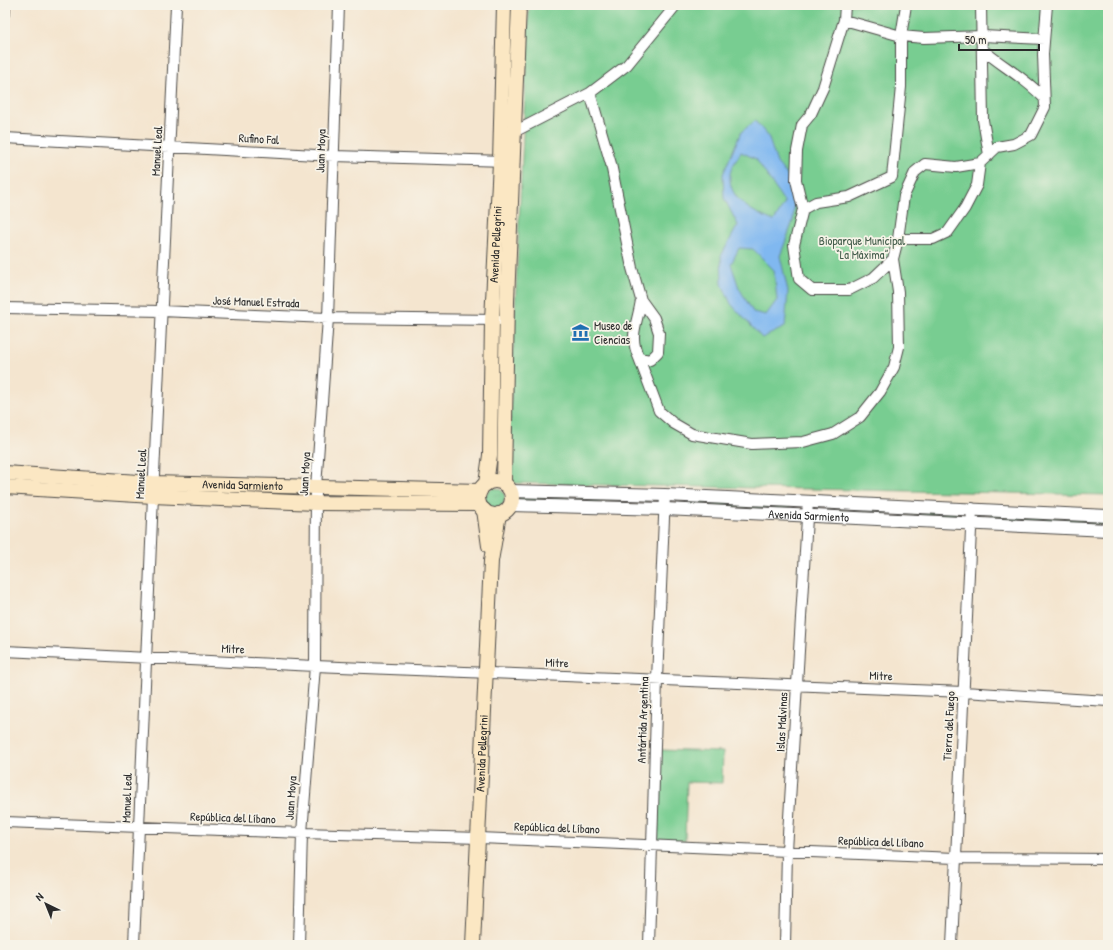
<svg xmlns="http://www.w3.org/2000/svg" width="1113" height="950" viewBox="0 0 1113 950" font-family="'Patrick Hand',sans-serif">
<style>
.grass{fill:url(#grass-tufts);stroke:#527c5e}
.park{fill:#78cd91;stroke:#527c5e}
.water{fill:#80b8f0;stroke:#56728e;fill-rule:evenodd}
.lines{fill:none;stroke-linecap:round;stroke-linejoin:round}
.minor-casing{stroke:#494744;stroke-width:12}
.tertiary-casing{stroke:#494744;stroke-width:14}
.secondary-casing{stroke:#494744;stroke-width:16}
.minor{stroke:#fff;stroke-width:10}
.tertiary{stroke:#fff;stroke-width:12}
.secondary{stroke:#fbe7c3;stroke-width:14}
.labels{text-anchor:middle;stroke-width:3.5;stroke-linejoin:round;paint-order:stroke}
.street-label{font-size:12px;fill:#2b2b2b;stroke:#f7f3e8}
.park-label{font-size:12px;fill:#425c4a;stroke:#f7f3e8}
.poi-label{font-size:12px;fill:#2b2b2b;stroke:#f7f3e8;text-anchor:start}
</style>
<defs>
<pattern id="grass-tufts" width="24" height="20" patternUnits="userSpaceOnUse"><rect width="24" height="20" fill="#78cd91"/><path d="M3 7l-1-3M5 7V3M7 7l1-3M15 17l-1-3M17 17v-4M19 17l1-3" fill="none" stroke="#68b07d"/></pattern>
</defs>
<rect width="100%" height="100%" fill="#f7f3e8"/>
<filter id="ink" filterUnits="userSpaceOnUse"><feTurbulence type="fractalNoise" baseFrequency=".025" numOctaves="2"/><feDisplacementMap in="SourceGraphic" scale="8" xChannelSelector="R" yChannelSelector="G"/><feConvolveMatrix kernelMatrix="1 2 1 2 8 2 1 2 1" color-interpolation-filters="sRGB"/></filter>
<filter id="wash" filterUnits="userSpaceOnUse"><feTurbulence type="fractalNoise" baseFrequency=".012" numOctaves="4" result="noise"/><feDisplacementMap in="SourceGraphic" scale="16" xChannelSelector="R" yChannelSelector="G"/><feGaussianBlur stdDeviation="0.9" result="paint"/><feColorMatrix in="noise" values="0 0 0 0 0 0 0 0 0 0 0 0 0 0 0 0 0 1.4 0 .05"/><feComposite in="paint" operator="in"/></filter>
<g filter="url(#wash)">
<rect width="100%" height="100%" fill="#f4e5cf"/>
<path class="grass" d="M485 498a10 10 0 1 1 20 0a10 10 0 1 1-20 0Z
M518,496L648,500V502L607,500L595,504L518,501Z
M689,500L791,505L790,510L688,505Z
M879,508L957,512L956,517L827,511V509L868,511Z
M990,514L1108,520V525L990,519Z"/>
<path class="park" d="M529,5H1108V495L507,483Z
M660,750L723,752L722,783L687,782L685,841L657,840Z"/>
<path class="water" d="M755,121L768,136L777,163L791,180L794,204L793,221L780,256L788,291L785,327L762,338L731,304L722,284L721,256L738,225L724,198L723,174L741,132ZM741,152L756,159L785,203L774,221C754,213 728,200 730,175C730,168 738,158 741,152ZM739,248L753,249L774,270L777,300L766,315L753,312L739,288L731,264Z"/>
</g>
<g filter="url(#ink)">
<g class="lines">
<defs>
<path id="minor" d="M981,5L983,120L989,155
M5,12V5
M844,20L901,36L924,38L983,36L1044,39
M982,49C1003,67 1024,77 1044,98
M590,93L611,164L632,268L641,300L654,318L659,333L658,352L650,360L639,358C628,335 638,323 641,300
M514,132L590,93L627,65L676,5
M5,138L334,156L506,161
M803,209L796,180L797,151L802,125L811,114L823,88L844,20L845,5
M898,239H933L948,232L965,208L977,185L980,163
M893,259L873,278L849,290H812L799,279L794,245L803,209L816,202L849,197L892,177L901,87V36L906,5
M5,308L161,311L328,318L499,320
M639,358L659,411L673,423L692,434L752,444L803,442L833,434L860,417L880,392L894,367L899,347L898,292L893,259L898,239L904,196L915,172L925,164L956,167L980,163L997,147L1014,144L1031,135L1045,107L1043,54L1047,5
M5,651L315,666L964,692L1108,701
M5,822L302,833L480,838L955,858L1108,859
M134,945L153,496L176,5
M299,945L302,833L315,666L316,487L328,318L339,5
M649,945L657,679L665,495
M785,945L787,851L808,501
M952,945L972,508"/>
<g id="tertiary">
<path d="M510,491L665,495L1108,516"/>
<path id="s1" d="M510,505L665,509L1108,530"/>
</g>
<g id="secondary">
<path id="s2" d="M5,473L153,483L480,491"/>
<circle cx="495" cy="498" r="17"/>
<path id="s3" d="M486,484L490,455L492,320L500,162L504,5"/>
<path d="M504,484L507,301L519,5"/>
<path d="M5,487L153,496L316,503L479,504"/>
<path d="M484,510L489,546"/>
<path id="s4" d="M473,945L491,561L499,514"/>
</g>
</defs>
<use href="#minor" class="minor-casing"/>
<use href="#tertiary" class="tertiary-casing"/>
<use href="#secondary" class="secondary-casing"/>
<use href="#minor" class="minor"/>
<use href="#tertiary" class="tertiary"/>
<use href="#secondary" class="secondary"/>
</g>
</g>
<defs>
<symbol id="museum-bare" viewBox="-9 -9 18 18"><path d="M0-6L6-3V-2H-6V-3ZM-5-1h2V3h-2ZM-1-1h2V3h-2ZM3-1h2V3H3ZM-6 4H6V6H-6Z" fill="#1f6fb2" stroke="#f7f3e8" stroke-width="2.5" paint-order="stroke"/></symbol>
</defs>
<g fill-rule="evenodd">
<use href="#museum-bare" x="568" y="320" width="25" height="25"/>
</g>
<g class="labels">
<g class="street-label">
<text transform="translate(259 139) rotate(3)" y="4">Rufino Fal</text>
<text transform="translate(157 151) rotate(-87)" y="4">Manuel Leal</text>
<text transform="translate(321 151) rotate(-88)" y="4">Juan Moya</text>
<text dy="4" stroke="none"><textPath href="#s3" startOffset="240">Avenida Pellegrini</textPath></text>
<text transform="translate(256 302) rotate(2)" y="4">José Manuel Estrada</text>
<text transform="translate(141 474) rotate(-87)" y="4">Manuel Leal</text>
<text transform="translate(305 474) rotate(-87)" y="4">Juan Moya</text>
<text dy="4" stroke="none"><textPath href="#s2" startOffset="238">Avenida Sarmiento</textPath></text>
<text dy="4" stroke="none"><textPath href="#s1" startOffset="299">Avenida Sarmiento</textPath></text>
<text transform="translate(233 649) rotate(3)" y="4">Mitre</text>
<text transform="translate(557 663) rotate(2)" y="4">Mitre</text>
<text transform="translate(881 676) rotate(2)" y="4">Mitre</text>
<text transform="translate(643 720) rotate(-88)" y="4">Antártida Argentina</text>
<text transform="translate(782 722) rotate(-87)" y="4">Islas Malvinas</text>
<text transform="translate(949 726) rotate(-87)" y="4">Tierra del Fuego</text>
<text dy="4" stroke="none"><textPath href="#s4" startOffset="192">Avenida Pellegrini</textPath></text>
<text transform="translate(127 798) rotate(-88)" y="4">Manuel Leal</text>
<text transform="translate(291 798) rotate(-86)" y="4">Juan Moya</text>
<text transform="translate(233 818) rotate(2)" y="4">República del Líbano</text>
<text transform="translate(557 828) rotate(2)" y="4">República del Líbano</text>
<text transform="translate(881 842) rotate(2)" y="4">República del Líbano</text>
</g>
<g class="park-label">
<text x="862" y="245">Bioparque Municipal<tspan x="862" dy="14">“La Máxima”</tspan></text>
</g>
<g class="poi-label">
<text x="594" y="330">Museo de<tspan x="594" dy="14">Ciencias</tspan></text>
</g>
</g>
<rect width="1113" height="950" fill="none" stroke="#f7f3e8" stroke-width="20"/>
<g transform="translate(46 904) rotate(317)" stroke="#f7f3e8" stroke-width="3" paint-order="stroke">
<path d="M0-3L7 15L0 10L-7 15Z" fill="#2b2b2b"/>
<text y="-6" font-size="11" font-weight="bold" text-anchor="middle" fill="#2b2b2b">N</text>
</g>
<path d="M959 44v6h80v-6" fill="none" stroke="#2b2b2b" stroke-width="2"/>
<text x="965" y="44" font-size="12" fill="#2b2b2b" stroke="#f7f3e8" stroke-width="3" paint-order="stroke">50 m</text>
</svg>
